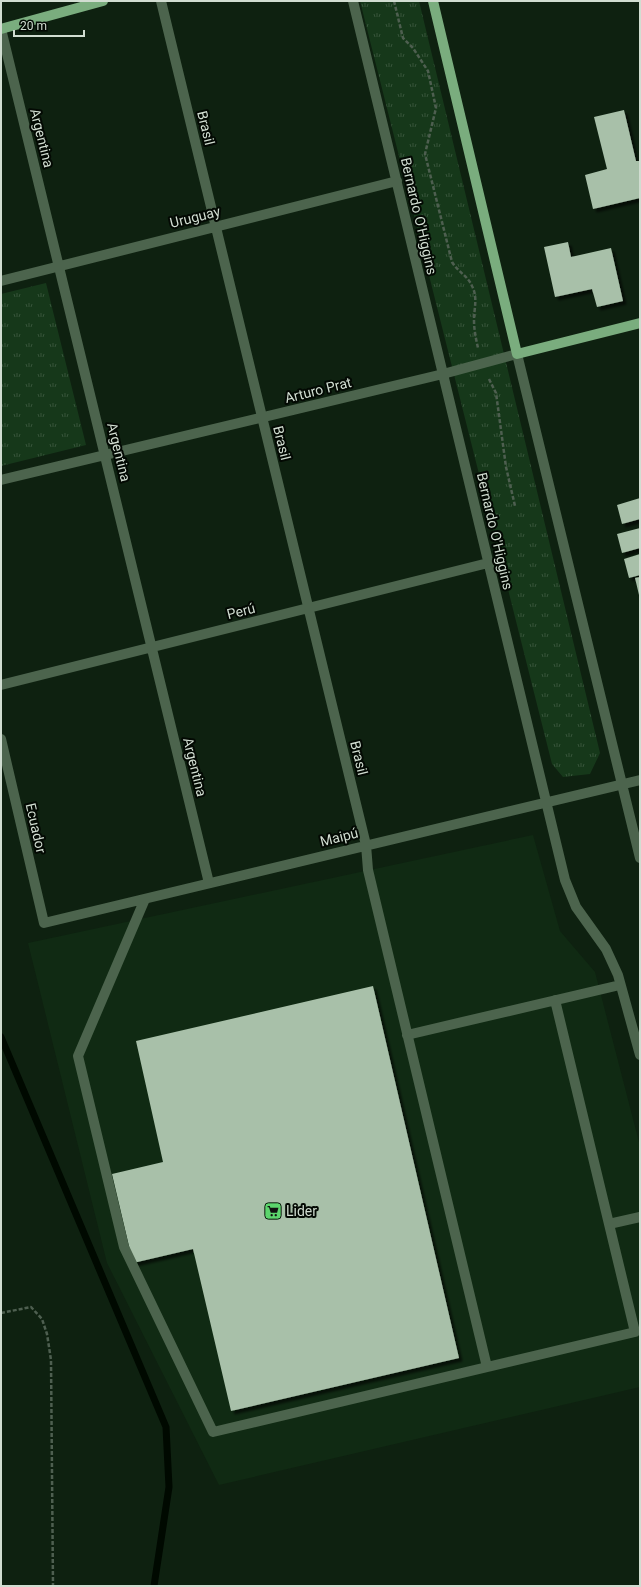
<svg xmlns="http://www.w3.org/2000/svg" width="641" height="1587" viewBox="0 0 641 1587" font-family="Roboto,sans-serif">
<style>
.built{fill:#102a13}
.park{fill:url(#park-tufts)}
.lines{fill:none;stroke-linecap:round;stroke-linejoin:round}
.stream{stroke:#000900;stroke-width:7}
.building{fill:#a8c0a9;filter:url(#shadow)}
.path{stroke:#4e5f50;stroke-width:2.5;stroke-dasharray:4 2;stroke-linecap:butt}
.minor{stroke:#4c644d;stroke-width:10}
.major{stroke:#7aad7e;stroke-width:10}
.labels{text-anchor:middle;stroke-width:4;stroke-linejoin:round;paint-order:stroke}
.street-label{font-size:14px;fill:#d1ddd1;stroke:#030903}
.poi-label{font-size:14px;fill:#d1ddd1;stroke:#030903;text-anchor:start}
</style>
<defs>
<pattern id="park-tufts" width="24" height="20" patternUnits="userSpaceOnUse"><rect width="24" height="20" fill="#16381a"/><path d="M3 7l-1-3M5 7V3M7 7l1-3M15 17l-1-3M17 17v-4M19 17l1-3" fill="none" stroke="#37543a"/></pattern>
<filter id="shadow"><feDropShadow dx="3.5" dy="3.5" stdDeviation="1" flood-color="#0009"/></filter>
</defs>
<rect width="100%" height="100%" fill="#0e2110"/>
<path class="built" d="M533,835L560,931L595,972L640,1146V1387L219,1485L107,1263L28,943Z"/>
<path class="park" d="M360,1H419L600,753L590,774L563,777L552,764Z
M46,283L86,445L1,466V294Z"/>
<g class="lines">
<path class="stream" d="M1,1037L166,1427L169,1487L154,1586"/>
</g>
<path class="building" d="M624,110L636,161H640V198L593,209L585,175L607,169L594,117Z
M568,242L571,257L611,248L623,301L597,307L592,289L555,297L544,247Z
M640,498V519L622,524L617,505Z
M640,528V548L622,553L617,534Z
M640,554V575L629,578L624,559Z
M640,577V595H639L635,578Z
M373,986L459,1358L231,1411L193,1249L133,1263L112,1174L163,1162L136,1041Z"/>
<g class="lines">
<path class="path" d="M394,1L403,38L413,48L428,71L436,108L425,154L452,262C458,272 468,276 472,286C478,297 474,309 474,320C474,330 476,339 478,348
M489,379L496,393L506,467L515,506
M1,1313L31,1307L42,1319L47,1334L51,1360L53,1586"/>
<path class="minor" d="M161,1L366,845L368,870L487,1367
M353,1L565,880L576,907L606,949L618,975L640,1055
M1,29L209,883
M1,281L397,181
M1,480L443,374L517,354L640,858
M1,685L488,563
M1,739L44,923L640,780
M145,899L78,1056L124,1247L213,1432L635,1332L555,1000
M407,1035L620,985
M609,1224L640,1217"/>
<path class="major" d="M433,1L517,354L640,323
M1,29L103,1"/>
</g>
<defs>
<symbol id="supermarket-square" viewBox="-11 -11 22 22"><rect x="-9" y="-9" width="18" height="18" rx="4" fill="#5cd56d" stroke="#030903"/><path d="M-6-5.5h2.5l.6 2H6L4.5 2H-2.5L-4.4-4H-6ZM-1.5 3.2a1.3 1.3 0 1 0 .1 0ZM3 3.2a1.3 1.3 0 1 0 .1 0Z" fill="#111"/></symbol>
</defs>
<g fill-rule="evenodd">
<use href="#supermarket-square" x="263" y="1201" width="20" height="20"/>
</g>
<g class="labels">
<g class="street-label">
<text transform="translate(206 128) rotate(76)" y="5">Brasil</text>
<text transform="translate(42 138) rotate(76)" y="5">Argentina</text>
<text transform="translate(419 216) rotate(77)" y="5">Bernardo O'Higgins</text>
<text transform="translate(195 217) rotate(-14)" y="5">Uruguay</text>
<text transform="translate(318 390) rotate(-14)" y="5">Arturo Prat</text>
<text transform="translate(282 443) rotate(76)" y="5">Brasil</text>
<text transform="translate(119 452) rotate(76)" y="5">Argentina</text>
<text transform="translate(495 531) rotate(77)" y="5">Bernardo O'Higgins</text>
<text transform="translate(241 611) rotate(-14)" y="5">Perú</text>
<text transform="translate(359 758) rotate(76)" y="5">Brasil</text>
<text transform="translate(195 767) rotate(76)" y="5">Argentina</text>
<text transform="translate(36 828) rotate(77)" y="5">Ecuador</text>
<text transform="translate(339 837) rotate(-14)" y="5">Maipú</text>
</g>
<g class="poi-label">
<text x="286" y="1216">Lider</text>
</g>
</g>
<rect width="641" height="1587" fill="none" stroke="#d1ddd1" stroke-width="4"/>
<path d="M14 30v6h70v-6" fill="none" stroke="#d1ddd1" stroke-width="2"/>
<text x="20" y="30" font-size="12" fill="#d1ddd1" stroke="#030903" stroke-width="3" paint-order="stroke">20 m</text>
</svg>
